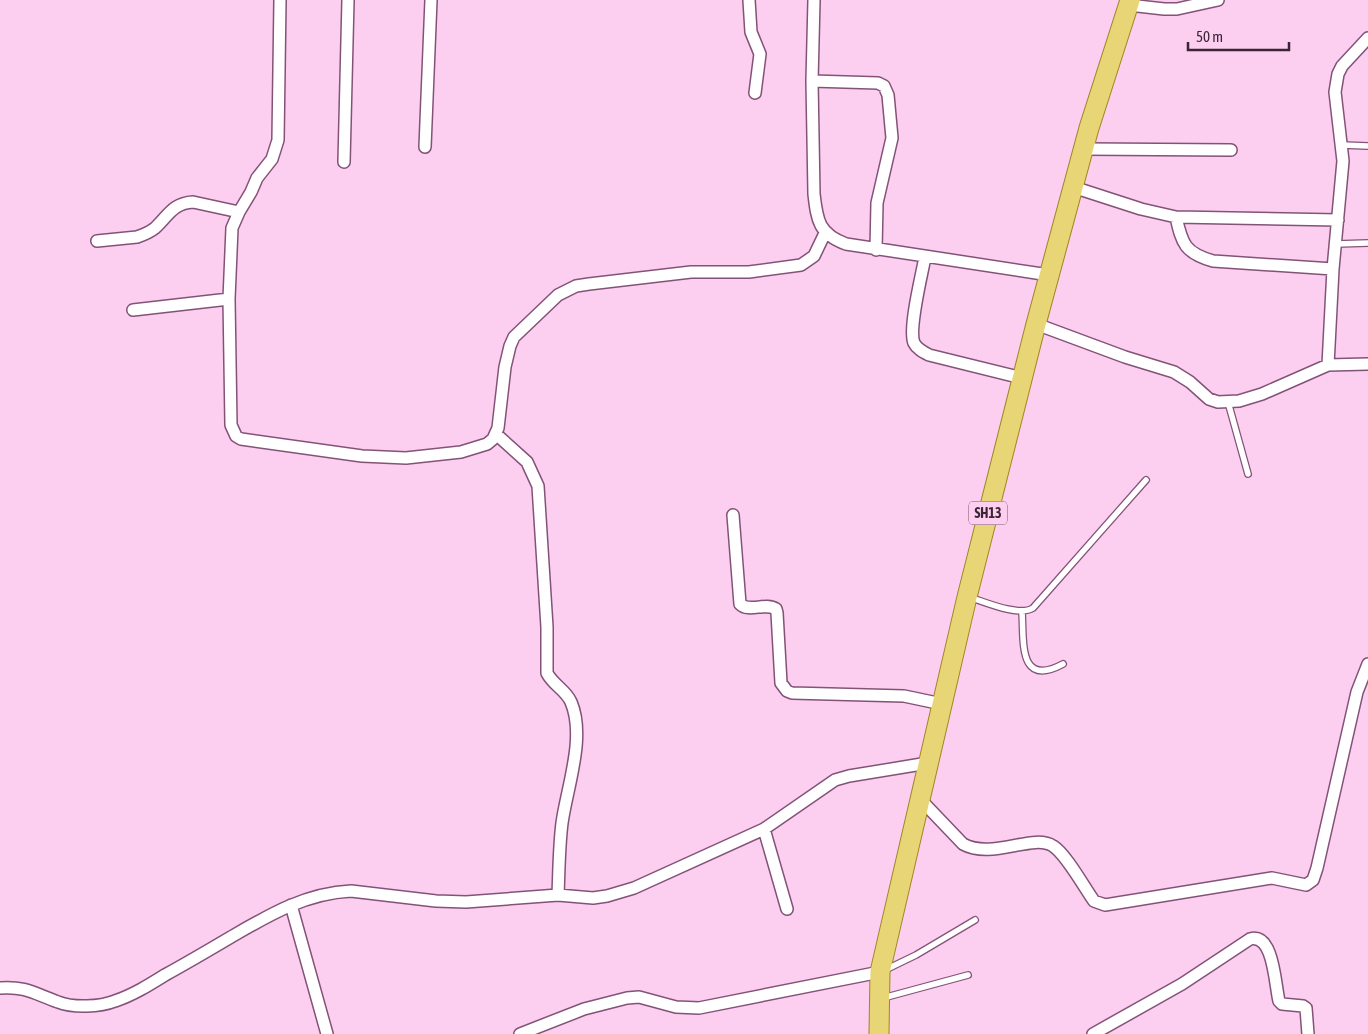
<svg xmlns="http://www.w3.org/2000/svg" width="1368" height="1034" viewBox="0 0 1368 1034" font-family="'Asap Condensed',sans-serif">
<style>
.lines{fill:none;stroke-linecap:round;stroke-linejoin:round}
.service-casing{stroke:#835377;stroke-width:8}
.minor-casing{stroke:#835377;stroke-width:14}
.primary-casing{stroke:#a08523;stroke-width:21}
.service{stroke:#fff;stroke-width:5.5}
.minor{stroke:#fff;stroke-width:11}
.primary{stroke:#e7d576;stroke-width:19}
.labels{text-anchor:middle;stroke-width:4;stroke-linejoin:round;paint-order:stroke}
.shield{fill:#fcceef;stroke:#74586d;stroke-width:1}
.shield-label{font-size:14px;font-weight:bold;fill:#3a2535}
</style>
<rect width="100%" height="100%" fill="#fcceef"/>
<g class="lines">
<defs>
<path id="service" d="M1342,145L1368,146
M1336,244L1368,243
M1228,402L1248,474
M969,597C985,602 1019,617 1033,608L1146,480
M1022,612C1024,642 1018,688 1063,664
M885,970L916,955L975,920
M883,998L968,975"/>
<path id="minor" d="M280,0L278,140L272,159L257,178L251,192L239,212L232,228L229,299L231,425L236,436L241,439L362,456L406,458L461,452L487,444L493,439L498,428L505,367L510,346L514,337L558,295L576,286L589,284L691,272H749L801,265L814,256L825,233
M749,0L751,32L760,54L755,93
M814,0L812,81L814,194C817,221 819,234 846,244L1049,275
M1129,5L1164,9H1177L1218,0
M812,81L878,83L884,86L888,95L892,138L877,203L876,250
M425,147L431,0
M1084,149L1231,150
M344,162L348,0
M1073,187L1141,209L1176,217L1338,220
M1176,217C1182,244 1185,253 1213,261L1333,269
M97,241L137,237C143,235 150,232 155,228C168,216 173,203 193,202L239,212
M925,257C922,274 908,329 914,343C917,349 923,352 929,355L1022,378
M133,310L229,299
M1036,324L1125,357L1174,372L1190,382L1209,399L1218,402L1239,401L1262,394L1328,365L1368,364
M1328,365L1333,269L1343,161L1335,92L1338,74L1342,66L1368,38
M496,434L527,462L538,486L547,627V673C553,685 566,690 571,702C586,737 567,787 562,823C559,847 559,871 558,895
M733,515L740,604C749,613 765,602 776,609L777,613L781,683L787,691L792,693L904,696L942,704
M920,799L963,844C992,860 1033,833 1053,846C1066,854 1084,887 1094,901L1105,905L1272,878L1306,885L1313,880L1317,868L1357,692L1368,664
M764,829L787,909
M291,905L327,1034
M0,988C26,986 35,994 58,1002C73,1008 100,1007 115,1001C133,995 149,985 165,975C187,963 209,950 231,937C269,915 306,893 351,891L436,901L466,902L558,895L593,898L607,896L634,888L764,829L835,780L849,776L928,763
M520,1034L584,1009L627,998L639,997L676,1007L699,1008L880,972
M1093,1034L1182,984L1250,939C1274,932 1275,986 1279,1001L1282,1004L1303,1006L1306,1008L1308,1034"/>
<path id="primary" d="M879,1034L880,972L967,597L1036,324L1089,128L1130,0"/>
</defs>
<use href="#service" class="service-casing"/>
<use href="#minor" class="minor-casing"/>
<use href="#primary" class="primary-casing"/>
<use href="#service" class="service"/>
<use href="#minor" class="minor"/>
<use href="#primary" class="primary"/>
</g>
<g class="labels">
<rect class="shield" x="969" y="501.5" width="38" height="23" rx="4"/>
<g class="shield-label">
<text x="988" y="518">SH13</text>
</g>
</g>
<path d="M1188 42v8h101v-8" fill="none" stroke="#3a2535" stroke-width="2.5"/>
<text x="1196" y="42" font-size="15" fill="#3a2535" stroke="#fcceef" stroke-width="4" paint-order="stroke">50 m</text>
</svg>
